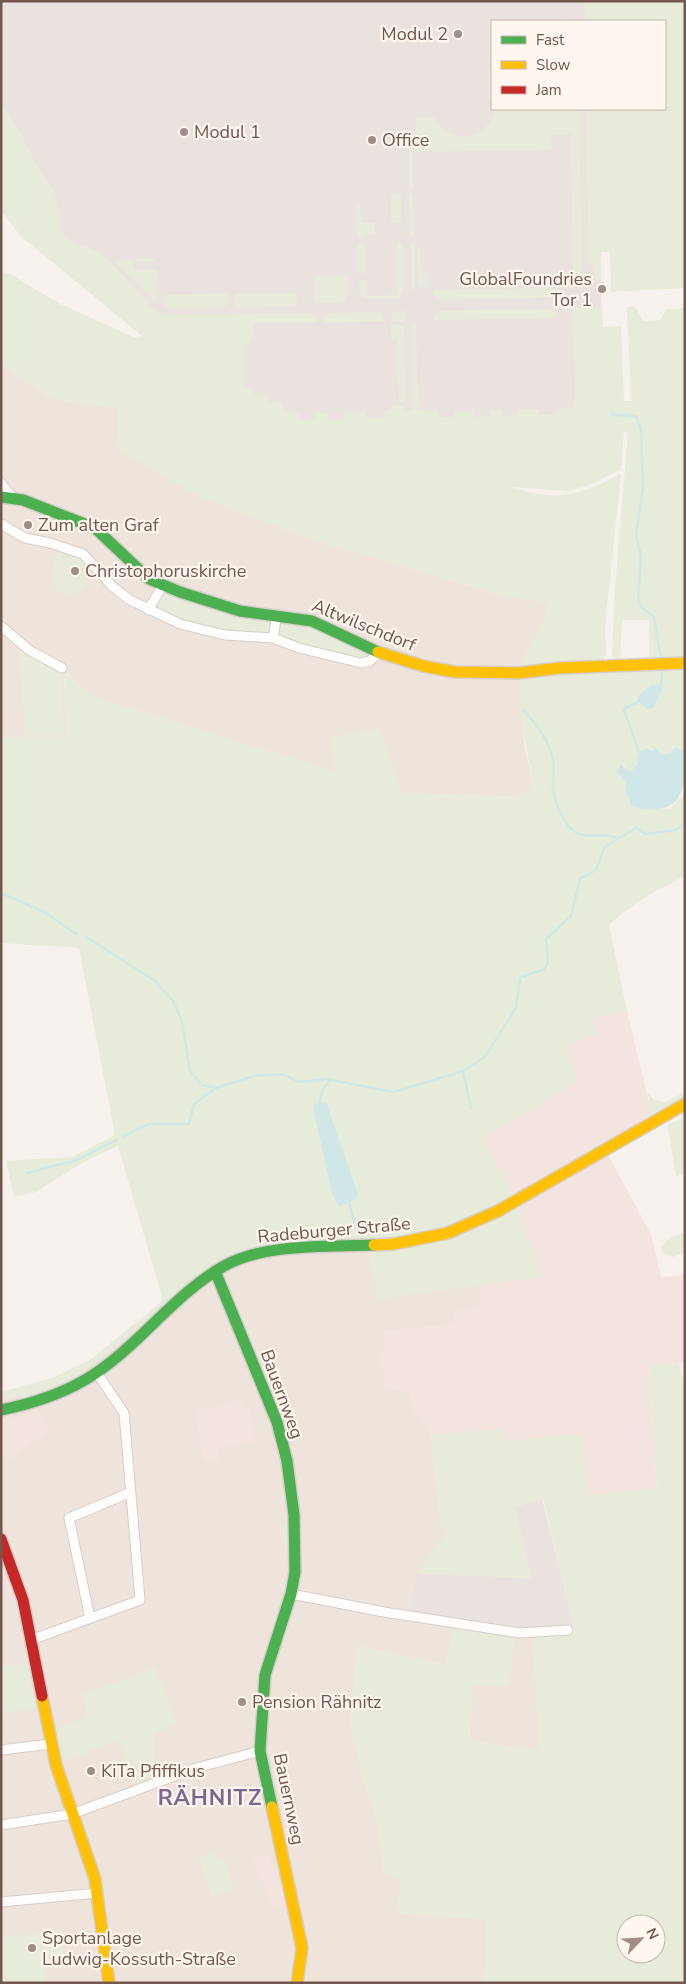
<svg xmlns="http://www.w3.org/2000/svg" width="686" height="1984" viewBox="0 0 686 1984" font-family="'Nunito Sans',sans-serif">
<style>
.residential{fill:#efe4db}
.commercial{fill:#f4e4df}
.industrial{fill:#eae2de}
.green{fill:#e6ecd9;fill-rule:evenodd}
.water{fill:#cfe8e7}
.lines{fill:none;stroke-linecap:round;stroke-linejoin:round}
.stream{stroke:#cfe8e7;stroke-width:2.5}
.street-casing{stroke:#d6ceca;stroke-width:11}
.fast-casing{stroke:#d6ceca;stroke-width:14}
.slow-casing{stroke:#d6ceca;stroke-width:14}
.jam-casing{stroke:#d6ceca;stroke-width:14}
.street{stroke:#fefdfc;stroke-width:9}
.fast{stroke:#4caf50;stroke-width:11}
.slow{stroke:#ffc107;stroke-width:11}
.jam{stroke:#c62828;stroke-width:11}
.poi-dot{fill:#a28d86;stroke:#fef6ef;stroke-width:2}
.labels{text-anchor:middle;stroke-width:4.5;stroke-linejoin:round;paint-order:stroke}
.poi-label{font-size:18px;fill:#74574e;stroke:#fef6ef;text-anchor:start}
.street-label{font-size:18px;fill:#74574e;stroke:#fef6ef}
.district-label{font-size:22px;font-weight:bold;letter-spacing:1px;fill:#7d6690;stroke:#fef6ef}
</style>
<rect width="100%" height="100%" fill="#f7f2ed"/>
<path class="residential" d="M1,364L54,399L118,408L194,494L308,538L501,595L548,603L546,616L519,669L524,744L533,783L529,791L519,797L402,793L91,696L67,674L64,675L67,737H1Z
M372,1242L456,1287L479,1284L482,1307L456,1324L384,1332L387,1345L378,1360L385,1372L384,1389L410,1391L415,1411L430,1426L442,1529L542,1499L575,1631L538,1722V1751L469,1741L472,1686L514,1639L454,1629L446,1665L357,1646L351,1727L363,1778L377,1817L384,1873L402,1878L397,1913L486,1919V1964L484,1983H1V1398L24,1395V1398L84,1371L165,1303L166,1306L236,1256Z"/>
<path class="commercial" d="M627,1011L652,1114L655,1117L514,1197L482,1138L578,1081L566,1046L595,1034L591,1018Z
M607,1153L651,1234L661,1277L685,1275V1363L649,1366L657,1489L589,1495L579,1434L504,1441L501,1429L431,1435V1430L415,1411L410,1391L384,1389L385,1372L378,1360L387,1345L384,1332L455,1324L454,1310L482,1307L479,1284L541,1277L518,1212L512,1208Z
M242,1400L245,1409H249L254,1442L218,1448L219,1459L203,1461L196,1411Z
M40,1413L49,1431L8,1460L1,1453V1420Z
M270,1856L271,1869L283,1868L286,1903L271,1907L263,1882L260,1881L254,1857Z"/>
<path class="industrial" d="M1,1H591L593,21H492V109H598L601,281L604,282L605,292L601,293L605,431L346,436L226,405L21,236L1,210Z
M542,1499L574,1626L520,1631L521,1626L516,1623L505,1629L465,1622L466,1617L457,1615L456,1619L410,1611L417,1574L531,1578L515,1507Z"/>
<path class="green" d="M584,1H685V288L611,292L610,252H600L601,280H594V266L589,263L586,109H665V21H585Z
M488,70H492V99H488Z
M1,102L19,130L37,166L55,193L61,231C70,246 84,245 97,251C104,254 148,303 157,313L165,315L312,313L316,316L317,322L253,323V336L249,344H243L244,388H251L254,394L268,395L269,402H281L285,412L298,413L299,419H315V413H328V419L345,418V412H366L367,418H383V412L390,410L392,406H405V410H413V324H416L418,410L438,411L439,417H454V411L474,410V417L491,416V410L503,409V416L519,415V409H539V415H555L556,409L575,407L574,308H602L603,327L621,326L624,401H631L627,307H635L643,321L660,320L667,309L685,308V659L649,660V620H622L620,661L612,656L615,587L628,432H624L621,469L590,485L568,491L513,487C558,503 580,495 621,474L605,627L606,653L603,661L519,669L546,616L547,603L501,595L308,538L194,494L119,450L118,408L54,399L1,364V271L10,274L60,304L136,338L142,336L21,236L1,210Z
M495,109H579L582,284H573L571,134L551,135L552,150L416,152V118L434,117C448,146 489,141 495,109Z
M409,138H413V189H409Z
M413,193L414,236H410L409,194Z
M391,194H401V223H391Z
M360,203L361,223H375V234H365V237H357L356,204Z
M397,243H402L403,291L397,298H367L361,296L358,280H366L367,296L398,295Z
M411,243H415V289L411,290Z
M358,244H365L366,273H358Z
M418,245H420L421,272H427V287H419Z
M154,258V261H133V270H157L156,301L115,261Z
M315,276H347L346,297L344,302L315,303Z
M556,288L555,295L550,297L440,300L433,294L434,290Z
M297,293V302L293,306L239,308L234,304L235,294Z
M227,294V304L223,308L169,309L165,306L164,295Z
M550,309L555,311L556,318L434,320V316L439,311Z
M397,311H406V318L403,321H391L392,314Z
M379,312L383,314L384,321L324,322V317L329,313Z
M391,324L404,326L405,402H399L397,339L391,338Z
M57,553C72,552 79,556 90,566L85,585L74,594L59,593L55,584H52L53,568Z
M166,590L274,619L272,635L228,633L181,621L153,609Z
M279,619L307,623L370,653L367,659H358L277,636Z
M22,651L61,673L64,735H25L19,653Z
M685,667V751L675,747L670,754H663L661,751L648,748L633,771L628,772L624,764L620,776L626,782L625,791L633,807L670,809L685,793V876C658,889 631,904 609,925L627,1011L591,1018L595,1034L566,1046L578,1081L482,1138L514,1197L450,1228L405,1238L263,1248L167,1307L165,1304L97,1362L68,1381L36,1395L1,1398V1392L52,1378L90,1360L160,1303L162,1297L118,1146L85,1161L36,1192L14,1197L6,1161L72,1157L115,1135L79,948L1,943V737H67L64,675L67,674L91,696L336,772L330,737L380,728L402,793L519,797L529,791L533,783L520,715V676L561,671Z
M647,1091L654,1100L665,1102L685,1092V1100L655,1117L652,1114Z
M685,1116V1174L676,1176C672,1159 672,1143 667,1126Z
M512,1208L518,1212L541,1277L379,1299L369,1261L372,1250L398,1247Z
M685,1232V1252L673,1257L665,1255L660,1247L670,1238Z
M679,1364L682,1377H685V1983H484L486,1964V1919L397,1913L402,1878L384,1874L377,1817L363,1778L351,1727L357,1646L446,1665L453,1629L514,1639L510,1686H472L469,1741L538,1751V1722L532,1636L575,1631L543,1499L515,1507L531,1578L417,1574L447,1532L442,1529L431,1435L502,1429L504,1441L580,1434L589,1495L657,1489L649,1365ZM626,1924H656V1954H626Z
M290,1523L291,1544L284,1545L283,1524Z
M27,1664L35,1709L1,1713V1666Z
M155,1668L177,1724L154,1733L153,1751L156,1775L134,1783L119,1741L63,1761L56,1729L87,1717L83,1694Z
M214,1853L217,1857L225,1860L234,1889L211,1896L199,1858Z
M61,1932L64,1960L44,1962L46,1983H1V1937Z"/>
<path class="water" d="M652,685H661L662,689L654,708L647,709L637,701L640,694Z
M675,747L685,751C685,778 686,808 657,809C648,809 639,809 630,806V801L625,791L626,782L617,772L621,764L630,772L637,765V755L646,748L652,750L656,748L663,754H670Z
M320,1102L327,1104L358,1195L355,1200L339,1207L333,1197L315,1116L313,1105Z"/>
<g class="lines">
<path class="stream" d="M612,415L636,416L641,430L643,487L636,536L641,556L638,600L642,608L654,617L661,659
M661,685L662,669
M638,702L625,708L624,710L639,752
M523,710C537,725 548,738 553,759C555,769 552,780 553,790C556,804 562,822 574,831C588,841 603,831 618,838
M1,893L46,913L76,934
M86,937L154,980L173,1001L182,1021L190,1071L202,1085L216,1088L254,1076L282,1074L300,1082L326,1079L394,1092L463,1071L485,1057L516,1008L520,978L544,969L548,963L546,939L571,916L580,879L596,870L605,847L637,827L645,834L676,830L685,823
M463,1071L471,1108
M320,1102L322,1091L330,1080
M124,1136L149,1124H189L194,1104L216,1088
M27,1173L77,1160L116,1140
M349,1202L356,1229"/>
<defs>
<path id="street" d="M1,483L12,497
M1,524L25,538L50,543L83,554L113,587L130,600L180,624L225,635L273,638L299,648L361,663L370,661L378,653
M148,610L163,585
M1,626L29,650L62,668
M273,638L277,615
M291,1594L384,1612L520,1633L568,1630
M90,1618L69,1518L129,1493
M31,1640L140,1600L124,1413L97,1373
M1,1750L51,1744
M1,1825L72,1814L196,1768L260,1751
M1,1902L98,1893"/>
<path id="fast" d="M1,497L23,500L95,528L149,579L180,592L240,611L312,621L378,652
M215,1271L277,1422L287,1461L294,1515L295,1572L291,1594L265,1675L260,1751L272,1807
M1,1410C30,1404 57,1396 83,1381C136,1351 171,1296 224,1266C265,1243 328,1247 374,1245"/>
<path id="slow" d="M378,652L423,666L455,672L518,673L560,668L685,663
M374,1245L394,1244L448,1233L498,1211L685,1104
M42,1696L56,1765L95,1879L109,1983
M272,1807L302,1948L297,1983"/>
<path id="jam" d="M1,1539L23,1600L42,1696"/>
</defs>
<use href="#street" class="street-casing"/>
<use href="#fast" class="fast-casing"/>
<use href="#slow" class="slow-casing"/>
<use href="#jam" class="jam-casing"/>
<use href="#street" class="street"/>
<use href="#fast" class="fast"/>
<use href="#slow" class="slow"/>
<use href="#jam" class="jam"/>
</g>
<g class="poi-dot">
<circle cx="458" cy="34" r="5"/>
<circle cx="184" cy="132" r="5"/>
<circle cx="372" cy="140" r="5"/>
<circle cx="602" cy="289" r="5"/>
<circle cx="28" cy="525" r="5"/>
<circle cx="75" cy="571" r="5"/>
<circle cx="242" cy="1702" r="5"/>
<circle cx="91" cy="1771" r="5"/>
<circle cx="32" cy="1948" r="5"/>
</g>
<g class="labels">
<g class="poi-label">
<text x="448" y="40" text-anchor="end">Modul 2</text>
<text x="194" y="138">Modul 1</text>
<text x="382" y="146">Office</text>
<text x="592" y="285" text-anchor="end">GlobalFoundries<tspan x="592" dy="21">Tor 1</tspan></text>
<text x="38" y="531">Zum alten Graf</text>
<text x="85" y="577">Christophoruskirche</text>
<text x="252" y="1708">Pension Rähnitz</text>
<text x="101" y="1777">KiTa Pfiffikus</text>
<text x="42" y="1944">Sportanlage<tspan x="42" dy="21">Ludwig-Kossuth-Straße</tspan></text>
</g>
<g class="street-label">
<text transform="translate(364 625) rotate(22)" y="6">Altwilschdorf</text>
<text transform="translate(334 1230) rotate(-5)" y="6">Radeburger Straße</text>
<text transform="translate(282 1394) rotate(70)" y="6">Bauernweg</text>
<text transform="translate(289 1799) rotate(78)" y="6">Bauernweg</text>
</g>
<g class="district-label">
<text x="210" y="1805">RÄHNITZ</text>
</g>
</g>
<rect width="686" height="1984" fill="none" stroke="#74574e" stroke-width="5"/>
<rect x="491" y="20" width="175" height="90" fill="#fef6ef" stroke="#c7b6af"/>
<rect x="501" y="36" width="25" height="8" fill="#4caf50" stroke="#c7b6af"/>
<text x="536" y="45" font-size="15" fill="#74574e">Fast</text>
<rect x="501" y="61" width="25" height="8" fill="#ffc107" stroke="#c7b6af"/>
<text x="536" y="70" font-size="15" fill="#74574e">Slow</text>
<rect x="501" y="86" width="25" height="8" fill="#c62828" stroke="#c7b6af"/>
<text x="536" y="95" font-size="15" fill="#74574e">Jam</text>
<g transform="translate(641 1939) rotate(65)"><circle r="24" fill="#fef6ef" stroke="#c7b6af"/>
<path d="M0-4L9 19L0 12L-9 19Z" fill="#a28d86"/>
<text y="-8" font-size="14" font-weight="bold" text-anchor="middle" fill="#74574e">N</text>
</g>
</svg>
